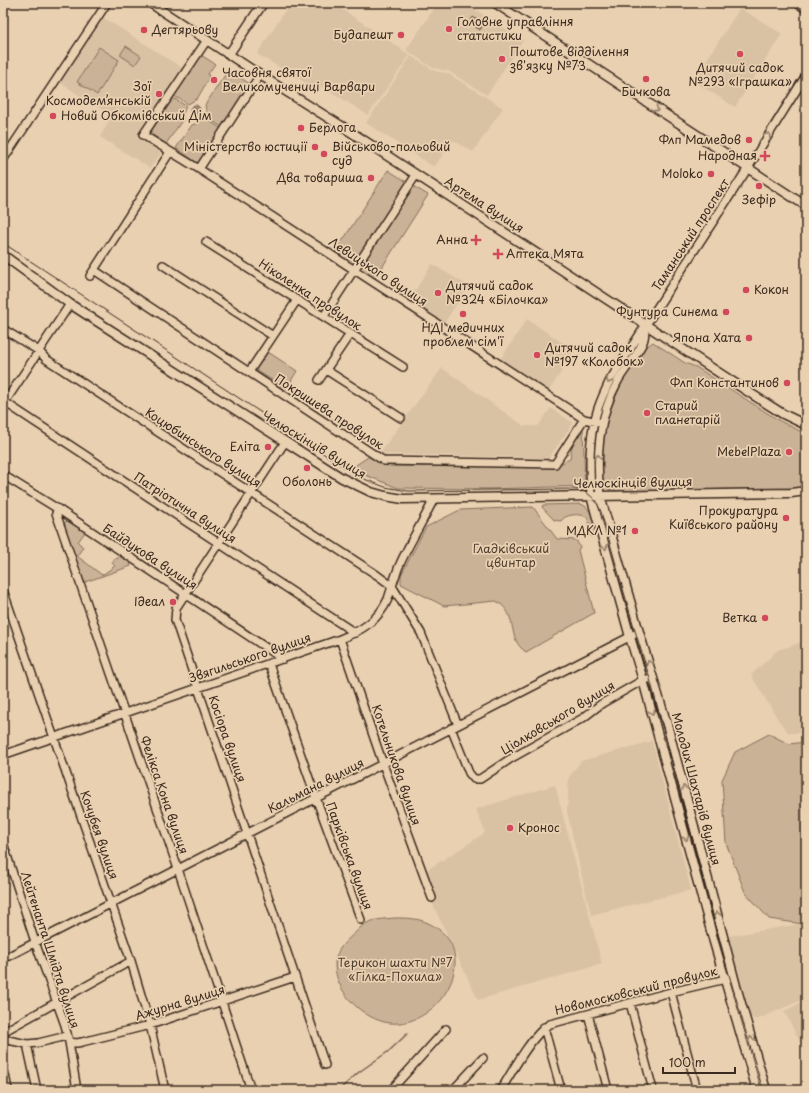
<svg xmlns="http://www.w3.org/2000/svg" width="809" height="1093" viewBox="0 0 809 1093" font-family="'Playpen Sans',sans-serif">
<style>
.built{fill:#d9c1a4}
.green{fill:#cab297;stroke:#826e5a}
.water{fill:#a08a74;stroke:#786452}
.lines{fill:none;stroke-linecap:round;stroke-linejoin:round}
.stream{stroke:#786452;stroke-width:1.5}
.minor-casing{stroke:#3b2a1e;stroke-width:10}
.major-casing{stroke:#3b2a1e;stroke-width:11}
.minor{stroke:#e9d0b1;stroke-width:7}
.major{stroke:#e9d0b1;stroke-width:8}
.tram{stroke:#3b2a1e;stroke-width:1}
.oneway{stroke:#927d68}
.poi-dot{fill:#d1495b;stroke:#e9d0b1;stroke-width:1.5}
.labels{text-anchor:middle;stroke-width:3.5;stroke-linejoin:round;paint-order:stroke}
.poi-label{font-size:12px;fill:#3b2a1e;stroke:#e9d0b1;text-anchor:end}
.street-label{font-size:12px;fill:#3b2a1e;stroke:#e9d0b1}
.park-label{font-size:12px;fill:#503e30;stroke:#e9d0b1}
</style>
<rect width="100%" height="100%" fill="#e9d0b1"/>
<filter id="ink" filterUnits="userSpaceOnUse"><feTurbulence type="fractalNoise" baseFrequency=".025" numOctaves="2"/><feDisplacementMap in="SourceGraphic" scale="8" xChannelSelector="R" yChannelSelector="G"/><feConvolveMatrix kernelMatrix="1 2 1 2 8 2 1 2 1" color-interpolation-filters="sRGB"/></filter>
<g filter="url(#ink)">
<path class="built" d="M290,3H333L410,55L368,115L322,86L319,91L257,54Z
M438,3H465L523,40L487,95L448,71L433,68L406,50Z
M740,8L782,34L735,107L693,81Z
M101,16L184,69L138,138L161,153L150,168L100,137L112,116L59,82Z
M411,56L435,71L447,73L503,108L473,152L453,140L434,167L366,123Z
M432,264L468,286L444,323L409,300Z
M527,319L575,351L548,392L500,360Z
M442,368L524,426H538L551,408L573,423L549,458L379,454Z
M806,640V731L800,733H789L779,721L751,675L778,650L794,645Z
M652,741L691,890L591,915L567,812L569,777L581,761Z
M555,785L602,964L478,1000L419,875L485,833L476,809Z
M806,923V998L756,1020L747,1015L727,943L729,936Z
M806,1001V1053L784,1011Z"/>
<path class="green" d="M126,46L141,56L135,65L120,55Z
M99,47L119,60L97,95L77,82Z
M201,55L215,64L208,74L209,78L197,99L188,104L174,96Z
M233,73L250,84L222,127L204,116L206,111L205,105L225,75Z
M173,98L186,106L182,116L183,119L166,144L150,133Z
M202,116L223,130L199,164L176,148L192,125L198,123Z
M388,170L407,182L354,266L334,254Z
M413,186L428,195L374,280L359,270Z
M653,342L685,363L696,367L778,420L806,434V488L619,491L607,489L602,480L601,462L604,430L607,417L625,375L643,349Z
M268,352L297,371L286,389L256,370Z
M583,428L585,486L489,489L398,488L350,469L368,457L391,466L554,467L570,459L573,438Z
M580,504C592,506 594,524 597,534L592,536H590L589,523L587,517C580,513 565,514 561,521L554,520L542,507L543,505Z
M533,507L557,539L576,540L580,547L578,550L594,613L526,652C505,638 520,614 496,601L444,606L401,584V575L426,527L460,510Z
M68,521L85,532L78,542L83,547L77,556L102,575L115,566L112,563L115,558L117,559L119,556L130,563L131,566L85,582L83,579L65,532L63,525L65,522Z
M769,734L789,744L806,742V922L803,924L769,919L745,892L726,843L722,780L735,752Z
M395,918C406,918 418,918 428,923C485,949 442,1028 390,1023C363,1020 334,991 335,963C336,949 347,940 357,931C359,929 361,927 363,925C372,919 385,919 395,918Z"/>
<path class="water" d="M473,17L484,24L480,30L469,23Z
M190 110a5 5 0 1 1 10 0a5 5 0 1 1-10 0Z"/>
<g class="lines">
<path class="stream" d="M339,1090L359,1072L389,1051L407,1034"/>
<defs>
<path id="minor" d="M797,3L806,9
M207,40L143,135L199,169L584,419L602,423
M3,160L107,3
M199,169L260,75
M206,242L403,367
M163,265L273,336
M94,270L384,461L555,464L584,419
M90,276L170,152
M324,316L416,175
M3,329L39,351L46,359L377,575L392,586L421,633L458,725
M326,370L401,418
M249,372L297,300
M319,380L350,334
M3,401L355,633
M3,405L70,304
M285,442L176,608L175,620L325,1065
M3,475L58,509L283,659
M591,496C590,469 588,441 596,415C599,403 605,391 610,380L748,168L806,75
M600,496C596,456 598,417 618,381C624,370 639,353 643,342C645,338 645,332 645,327
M58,509L56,513L178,869L251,1090
M3,590L131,961L150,1025L165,1090
M340,639L383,764L432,898
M269,664L316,798L361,920
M451,728L469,773L474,779H480L510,759L583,718L601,704L643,680L653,678
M3,755L340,639C361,631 379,620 388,599C392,587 395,575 400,564C410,542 423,521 434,499
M3,843L35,942L65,1025L69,1042L77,1090
M3,959L639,632
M671,992L697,1090
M630,1003L653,1090
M588,1014L608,1090
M544,1027L561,1090
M3,1032L131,961
M3,1039L27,1044L38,1043L67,1036
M69,1042L77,1043L82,1042L150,1025L295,977
M27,1044L37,1090
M3,1064L8,1090
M391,1090L446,1029
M453,1090L483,1058
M501,1090C511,1073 533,1033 550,1024L671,992L730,978"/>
<path id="major" d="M150,3L260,75L351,132L750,393L783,414L806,425
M495,3L806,206
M229,54L263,3
M3,255L70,304L342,478L371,492L385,496L403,499L791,493L806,491
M591,496L630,637L643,680L714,942L757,1090
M600,496L639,632L668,728L736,986L766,1090"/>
</defs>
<use href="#minor" class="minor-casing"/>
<use href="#major" class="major-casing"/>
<use href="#minor" class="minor"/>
<use href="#major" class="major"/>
<path class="tram" d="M3,243L359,477L385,487L408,491L574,489C588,490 597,500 601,512L636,634L650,679L730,978L763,1090"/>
</g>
<defs><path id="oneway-chevron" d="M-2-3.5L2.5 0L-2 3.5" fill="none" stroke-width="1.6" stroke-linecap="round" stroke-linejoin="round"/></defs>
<g class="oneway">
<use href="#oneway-chevron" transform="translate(656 109) rotate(33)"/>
<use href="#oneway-chevron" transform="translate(768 135) rotate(-58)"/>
<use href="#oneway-chevron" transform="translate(609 381) rotate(116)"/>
<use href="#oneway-chevron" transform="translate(598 457) rotate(-87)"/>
<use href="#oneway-chevron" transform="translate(605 547) rotate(74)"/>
<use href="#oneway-chevron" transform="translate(649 663) rotate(-108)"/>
<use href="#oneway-chevron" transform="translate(652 712) rotate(74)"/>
<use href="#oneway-chevron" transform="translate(684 788) rotate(-105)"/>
<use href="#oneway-chevron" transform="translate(686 838) rotate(75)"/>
<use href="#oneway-chevron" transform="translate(717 914) rotate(-105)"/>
<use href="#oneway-chevron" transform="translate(751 1039) rotate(-106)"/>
</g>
</g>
<g class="poi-dot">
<circle cx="449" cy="29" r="4"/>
<circle cx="144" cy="30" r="4"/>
<circle cx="401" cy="35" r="4"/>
<circle cx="740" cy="54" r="4"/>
<circle cx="502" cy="59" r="4"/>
<circle cx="646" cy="79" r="4"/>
<circle cx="214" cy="80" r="4"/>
<circle cx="159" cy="94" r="4"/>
<circle cx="53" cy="116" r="4"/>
<circle cx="301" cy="128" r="4"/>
<circle cx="749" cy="140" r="4"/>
<circle cx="315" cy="147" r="4"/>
<circle cx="324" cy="154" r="4"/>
<path d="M763 150h4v4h4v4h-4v4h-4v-4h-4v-4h4z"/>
<circle cx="711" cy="174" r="4"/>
<circle cx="371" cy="178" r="4"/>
<circle cx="759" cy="186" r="4"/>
<path d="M474 234h4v4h4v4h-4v4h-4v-4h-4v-4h4z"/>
<path d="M496 248h4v4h4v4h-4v4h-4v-4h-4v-4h4z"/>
<circle cx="746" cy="290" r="4"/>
<circle cx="438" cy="293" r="4"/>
<circle cx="726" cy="312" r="4"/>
<circle cx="463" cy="314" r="4"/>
<circle cx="749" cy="338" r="4"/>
<circle cx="537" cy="355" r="4"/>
<circle cx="787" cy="383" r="4"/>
<circle cx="647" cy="413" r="4"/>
<circle cx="268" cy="447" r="4"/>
<circle cx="789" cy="452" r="4"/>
<circle cx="307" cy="468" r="4"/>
<circle cx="786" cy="518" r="4"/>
<circle cx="635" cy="531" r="4"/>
<circle cx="173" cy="602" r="4"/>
<circle cx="765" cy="618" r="4"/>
<circle cx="510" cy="828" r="4"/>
</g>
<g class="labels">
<g class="poi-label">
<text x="457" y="26" text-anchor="start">Головне управління<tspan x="457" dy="14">статистики</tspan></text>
<text x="152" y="34" text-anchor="start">Дегтярьову</text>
<text x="393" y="39">Будапешт</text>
<text x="510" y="56" text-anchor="start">Поштове відділення<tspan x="510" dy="14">зв'язку №73</tspan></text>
<text x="740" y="72" text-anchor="middle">Дитячий садок<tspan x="740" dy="14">№293 «Іграшка»</tspan></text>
<text x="222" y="77" text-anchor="start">Часовня святої<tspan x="222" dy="14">Великомучениці Варвари</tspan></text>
<text x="151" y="91">Зої<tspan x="151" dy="14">Космодем’янській</tspan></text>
<text x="646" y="96" text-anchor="middle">Бичкова</text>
<text x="61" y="120" text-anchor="start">Новий Обкомівський Дім</text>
<text x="309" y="132" text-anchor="start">Берлога</text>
<text x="741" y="144">Флп Мамедов</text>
<text x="307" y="151">Міністерство юстиції</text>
<text x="332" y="151" text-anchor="start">Військово-польовий<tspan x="332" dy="14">суд</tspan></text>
<text x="757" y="160">Народная</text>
<text x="703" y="178">Moloko</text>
<text x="363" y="182">Два товариша</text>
<text x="759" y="204" text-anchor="middle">Зефір</text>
<text x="468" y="244">Анна</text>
<text x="506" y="258" text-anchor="start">Аптека Мята</text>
<text x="446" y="290" text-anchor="start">Дитячий садок<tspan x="446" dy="14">№324 «Білочка»</tspan></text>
<text x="754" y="294" text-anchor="start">Кокон</text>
<text x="718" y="316">Фунтура Синема</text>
<text x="463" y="332" text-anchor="middle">НДІ медичних<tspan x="463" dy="14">проблем сім'ї</tspan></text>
<text x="741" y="342">Япона Хата</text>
<text x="545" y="352" text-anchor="start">Дитячий садок<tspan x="545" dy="14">№197 «Колобок»</tspan></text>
<text x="779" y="387">Флп Константинов</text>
<text x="655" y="410" text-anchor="start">Старий<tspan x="655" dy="14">планетарій</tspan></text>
<text x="260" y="451">Еліта</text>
<text x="781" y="456">MebelPlaza</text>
<text x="307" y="486" text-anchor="middle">Оболонь</text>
<text x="778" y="515">Прокуратура<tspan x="778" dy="14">Київського району</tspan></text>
<text x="627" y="535">МДКЛ №1</text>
<text x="165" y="606">Ідеал</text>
<text x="757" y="622">Ветка</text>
<text x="518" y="832" text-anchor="start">Кронос</text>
</g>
<g class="street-label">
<text transform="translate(484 205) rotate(33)" y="4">Артема вулиця</text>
<text transform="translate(691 235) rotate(-57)" y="4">Таманський проспект</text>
<text transform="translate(378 272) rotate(33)" y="4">Левицького вулиця</text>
<text transform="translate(310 295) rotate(33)" y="4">Ніколенка провулок</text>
<text transform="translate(329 412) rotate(33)" y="4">Покришева провулок</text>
<text transform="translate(314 445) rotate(31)" y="4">Челюскінців вулиця</text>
<text transform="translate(203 448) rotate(33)" y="4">Коцюбинського вулиця</text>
<text transform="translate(633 483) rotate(-1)" y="4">Челюскінців вулиця</text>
<text transform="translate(185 508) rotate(33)" y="4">Патріотична вулиця</text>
<text transform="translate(150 557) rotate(33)" y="4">Байдукова вулиця</text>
<text transform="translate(250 658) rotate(-19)" y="4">Звягильського вулиця</text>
<text transform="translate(558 718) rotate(-31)" y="4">Ціолковського вулиця</text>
<text transform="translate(227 739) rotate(71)" y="4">Косіора вулиця</text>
<text transform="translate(396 765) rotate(71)" y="4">Котельникова вулиця</text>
<text transform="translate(316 786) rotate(-27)" y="4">Кальмана вулиця</text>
<text transform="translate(696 789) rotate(75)" y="4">Молодих Шахтарів вулиця</text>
<text transform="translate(164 795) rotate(71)" y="4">Фелікса Кона вулиця</text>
<text transform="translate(99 835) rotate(71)" y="4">Кочубея вулиця</text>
<text transform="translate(349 856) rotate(70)" y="4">Парківська вулиця</text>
<text transform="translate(50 950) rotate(72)" y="4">Лейтенанта Шмідта вулиця</text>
<text transform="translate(636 991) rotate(-14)" y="4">Новомосковський провулок</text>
<text transform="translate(180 1003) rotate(-17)" y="4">Ажурна вулиця</text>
</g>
<g class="park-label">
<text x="511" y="553">Гладківський<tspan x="511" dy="14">цвинтар</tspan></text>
<text x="395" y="967">Терикон шахти №7<tspan x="395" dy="14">«Гілка-Похила»</tspan></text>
</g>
</g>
<rect width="809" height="1093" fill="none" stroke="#e9d0b1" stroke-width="16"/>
<rect x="8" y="8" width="793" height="1077" fill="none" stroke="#3b2a1e" stroke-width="1.5" filter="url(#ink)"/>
<path d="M663 1067v6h72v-6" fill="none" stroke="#3b2a1e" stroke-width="2"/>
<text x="669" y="1067" font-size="12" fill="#3b2a1e" stroke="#e9d0b1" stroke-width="3" paint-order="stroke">100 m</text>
</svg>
